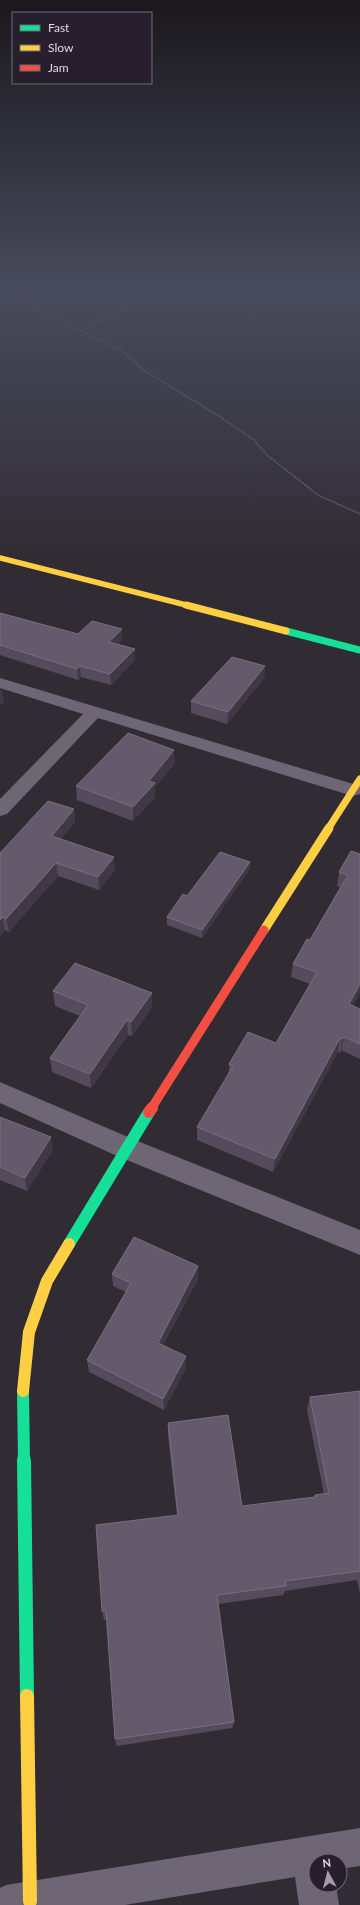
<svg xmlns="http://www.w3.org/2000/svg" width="360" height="1905" viewBox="0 0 360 1905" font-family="Lato,sans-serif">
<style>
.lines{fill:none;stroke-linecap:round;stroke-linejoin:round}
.path{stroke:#6d6772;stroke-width:1.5;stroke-dasharray:1.5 1;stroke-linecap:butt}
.street{fill:#6e6575;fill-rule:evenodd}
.fast-far2{stroke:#16e098;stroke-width:7}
.fast-far1{stroke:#16e098;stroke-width:12}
.fast{stroke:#16e098;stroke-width:14}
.slow-far4{stroke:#ffcf43;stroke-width:5.5}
.slow-far3{stroke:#ffcf43;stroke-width:7}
.slow-far2{stroke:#ffcf43;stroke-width:9}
.slow-far1{stroke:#ffcf43;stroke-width:12}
.slow{stroke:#ffcf43;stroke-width:14}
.jam-far1{stroke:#f24e42;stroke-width:9}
.jam{stroke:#f24e42;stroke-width:12}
.wall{fill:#554b5c}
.shaded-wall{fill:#413846}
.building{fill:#645a6b;stroke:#776e7e}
</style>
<rect width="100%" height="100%" fill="#312c34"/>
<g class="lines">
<path class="path" d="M7,290L35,309L120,349L145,371L219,416L254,440L267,455L318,495L360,514
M82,331L160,290"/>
<path class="street" d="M0,678L360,786V794L353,796L346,794L98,718L7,814L0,816V799L83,714L0,688Z
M0,1082L135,1140L360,1230V1255L117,1156L0,1103Z
M360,1828V1866L340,1869V1861H316V1885H336L339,1905H299L295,1877L125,1905H0V1888L6,1885Z"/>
<path class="fast-far2" d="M286,631L360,650"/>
<path class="fast-far1" d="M69,1244L149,1112
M23,1391L24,1461"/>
<path class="fast" d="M24,1460L27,1696"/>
<path class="slow-far4" d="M0,558L190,606"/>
<path class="slow-far3" d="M186,605L286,631
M328,829L360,779"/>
<path class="slow-far2" d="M264,930L329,828"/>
<path class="slow-far1" d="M23,1391L29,1332L47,1281L69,1244"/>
<path class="slow" d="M27,1696L30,1901"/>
<path class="jam-far1" d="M151,1109L264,930"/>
<path class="jam" d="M149,1112L152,1108"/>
</g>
<path class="wall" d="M0,613L78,634L122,640L118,644L135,649V660L111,685L81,677L78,680L0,655Z
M265,666L264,678L227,724L191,713V701Z
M175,763L155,787V797L133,821L77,800L76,786Z
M74,809L75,822L61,839L115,870L99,890L58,876L9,932L5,930L0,936V853Z
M351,851L353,1006L360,1009V1059L341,1050L340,1053L338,1052L273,1172L197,1140V1127L229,1074V1064L276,1043L310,984L291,977L293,964L310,940L340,887L337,886L339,872Z
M250,862L249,870L202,938L167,925V917Z
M53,991L152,1007L132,1036L128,1035L91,1088L52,1072L50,1058L80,1016L55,1006Z
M0,1117L53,1150L27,1191L0,1180Z
M198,1266V1279L163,1345L186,1368L164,1410L89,1372L87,1360L126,1292L113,1286L112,1274Z
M360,1391V1595L357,1580L285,1591L283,1595L218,1604L234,1722L232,1728L117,1746L115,1739L107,1620H104L102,1611L177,1515L168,1435V1423L242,1506L314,1497L315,1495L324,1494L307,1410L310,1397Z"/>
<path class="shaded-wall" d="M122,629V640L110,653L109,642Z
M135,649V660L111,685L110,674Z
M80,666L81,677L78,680L77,669Z
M265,666L264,678L227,724L228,712Z
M2,689L4,702L0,706V691Z
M174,750L175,763L155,787V797L133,821V807L149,781Z
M74,809L75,822L53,849L52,836Z
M114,857L115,870L99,890L98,877Z
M250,862L249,870L202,938V930Z
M56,863L58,876L9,932L6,919Z
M3,917L5,930L0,936V920Z
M360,984V993L347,1018L349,1004Z
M152,993V1007L132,1036L131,1022Z
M127,1020L128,1035L91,1088L90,1074Z
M344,1037L341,1050L340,1053L342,1039Z
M340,1038L338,1052L273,1172L275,1159Z
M51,1137L53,1150L27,1191L25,1178Z
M198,1266V1279L158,1354V1343Z
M186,1356V1368L164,1410L163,1399Z"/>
<path class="building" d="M0,613L78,634L92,621L122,629L109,642L135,649L110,674L80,666L77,669L0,645Z
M232,657L265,666L228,712L191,701Z
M128,733L174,750L149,781L155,783L133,807L76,786Z
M48,801L74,809L52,836L114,857L98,877L56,863L6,919L3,917L0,920V853Z
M351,851L360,854V984L349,1004L360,1009V1044L344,1037L342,1039L340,1038L275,1159L197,1127L233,1066L229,1064L248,1032L276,1043L317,972L293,964L307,939L310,940L348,875L339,872Z
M220,852L250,862L202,930L167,917L183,894L187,896Z
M75,963L152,993L131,1022L127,1020L90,1074L50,1058L88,1005L53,991Z
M0,1117L51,1137L25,1178L0,1167Z
M134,1237L198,1266L158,1343L186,1356L163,1399L87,1360L131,1283L112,1274Z
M360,1391V1571L285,1581L286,1586L217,1595L234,1722L115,1739L106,1611H102L96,1525L178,1515L168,1423L228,1415L242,1506L315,1497V1495L329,1493L310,1397Z"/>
<linearGradient id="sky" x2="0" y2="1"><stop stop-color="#1b181d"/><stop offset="0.52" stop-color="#484b5c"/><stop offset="1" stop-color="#484b5c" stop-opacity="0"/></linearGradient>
<rect width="360" height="556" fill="url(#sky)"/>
<rect x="12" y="12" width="140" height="72" fill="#281f2e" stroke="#716976"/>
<rect x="20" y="25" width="20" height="6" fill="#16e098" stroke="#716976"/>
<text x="48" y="32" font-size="12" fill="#dfd9e3">Fast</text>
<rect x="20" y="45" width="20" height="6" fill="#ffcf43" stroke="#716976"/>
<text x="48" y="52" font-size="12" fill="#dfd9e3">Slow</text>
<rect x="20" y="65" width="20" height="6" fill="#f24e42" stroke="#716976"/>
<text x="48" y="72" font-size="12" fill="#dfd9e3">Jam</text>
<g transform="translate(328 1873) rotate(353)"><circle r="19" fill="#281f2e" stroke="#716976"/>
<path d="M0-3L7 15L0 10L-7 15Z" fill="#a29ca6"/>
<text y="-6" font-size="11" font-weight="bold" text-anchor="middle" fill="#dfd9e3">N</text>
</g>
</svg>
